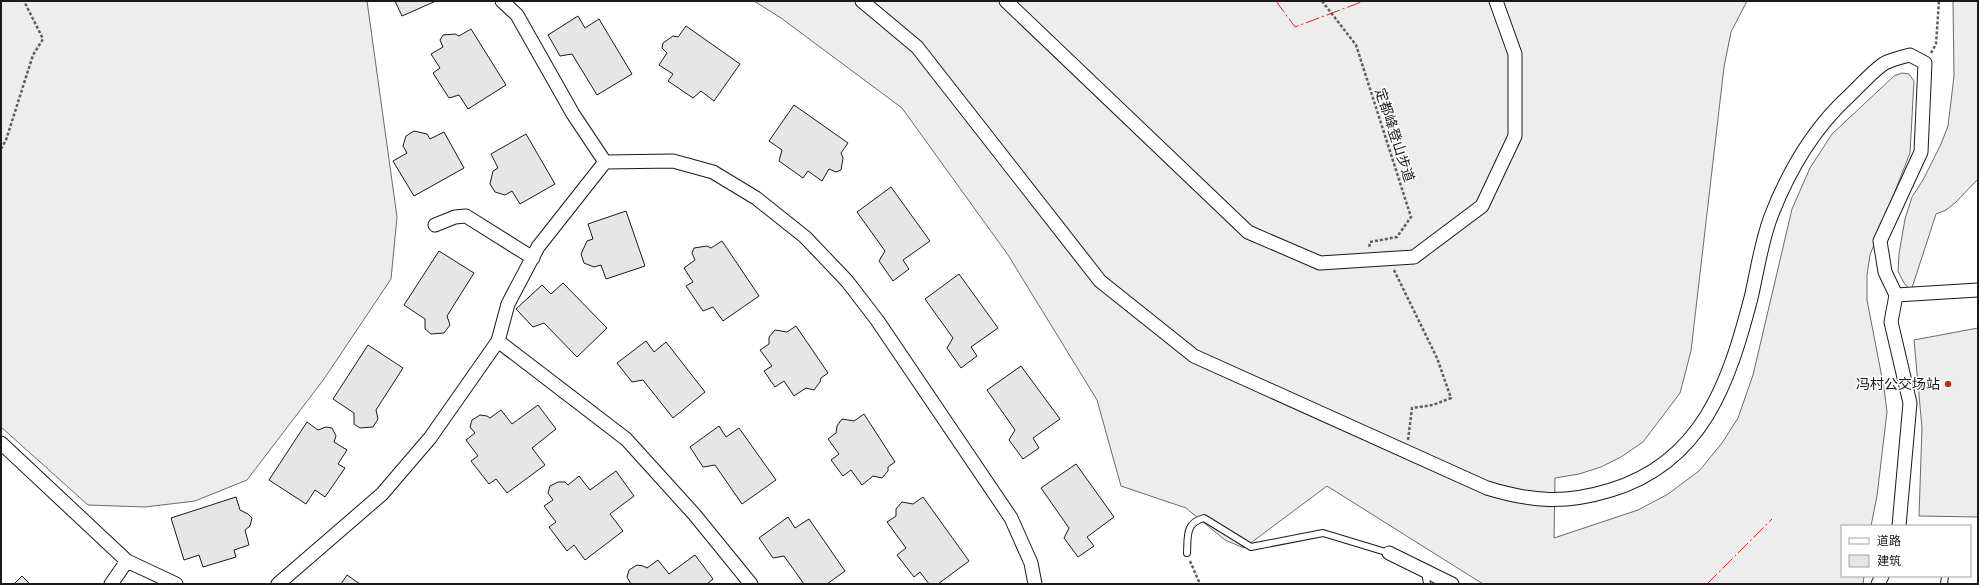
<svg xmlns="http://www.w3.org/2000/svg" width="1979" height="585" viewBox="0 0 1979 585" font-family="'Alegreya Sans','Noto Sans SC',sans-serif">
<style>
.built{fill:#ededed;stroke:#6a6a6a}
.building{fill:#e6e6e6;stroke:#1a1a1a}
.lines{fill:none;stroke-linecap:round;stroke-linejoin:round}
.service-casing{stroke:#1a1a1a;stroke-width:8}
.minor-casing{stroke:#1a1a1a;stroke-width:15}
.path{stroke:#5f5f5f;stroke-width:2.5;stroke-dasharray:3 2;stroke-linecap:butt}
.service{stroke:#fff;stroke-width:6}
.minor{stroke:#fff;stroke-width:13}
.power{stroke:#c62828;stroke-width:1;stroke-dasharray:14 3 2 3;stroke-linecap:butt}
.poi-dot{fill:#c62828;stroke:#fff;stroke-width:1.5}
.labels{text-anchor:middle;stroke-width:3;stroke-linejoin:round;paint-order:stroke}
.street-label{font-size:14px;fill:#1a1a1a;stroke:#fff}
.poi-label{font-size:14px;fill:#1a1a1a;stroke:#fff;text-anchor:end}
</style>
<rect width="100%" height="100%" fill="#fff"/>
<path class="built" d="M1,1H367L397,217L391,279L324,379L247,480L195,501L145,507L88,505L1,427Z
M754,1H1747L1731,32L1724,67L1691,351L1680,393L1643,442L1621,457L1601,467L1579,474L1555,478L1554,538L1638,510L1668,494L1699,471L1722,443L1738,418L1753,375L1792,209L1810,168L1832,134L1894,76L1902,73L1909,74L1914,81L1910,153L1870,255L1867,275V300L1884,388L1887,412L1877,496L1871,526H1842V576H1864L1863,584H1483L1327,486L1244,548L1225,540L1186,508L1121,486L1097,400L1008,255L902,108L781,18Z
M1953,1H1978V179L1956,202L1946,210L1936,214L1911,291L1904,283L1898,271L1899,254L1905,219L1912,197L1923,180L1941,144L1948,126L1954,76Z
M1978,328V517L1919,516L1922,428L1914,340Z"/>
<path class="building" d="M395,1H436L402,16Z
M578,16L585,28L599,19L632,74L597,95L572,54L560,56L548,35Z
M686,26L740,64L714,101L701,91L693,98L668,81L673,74L659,65L667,53L662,48L663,43L673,36L678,37Z
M471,29L506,85L468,109L459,95L449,98L433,73L440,68L431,54L443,47L440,40L443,35L455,34L459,36Z
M794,105L848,143L841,153L843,158L841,170L836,172L829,169L822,181L808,171L803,178L779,161L782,150L769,141Z
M414,131L427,134L430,139L444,132L464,168L414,196L393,161L407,153L403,146L406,136Z
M526,134L555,184L520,204L512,191L505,195L495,192L490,184L493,171L498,168L491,154Z
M891,187L930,241L903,260L909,269L893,281L879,261L885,251L857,212Z
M626,211L645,266L606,279L601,265L594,267L584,263L581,254L587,241L593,239L588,224Z
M722,241L759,296L723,321L713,307L703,311L686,286L693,282L684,268L695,260L692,253L694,248L707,246L711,248Z
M439,251L474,273L447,316L450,325L444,333L431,334L425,329V319L404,305Z
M959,274L998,328L971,347L977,356L961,368L947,348L953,338L925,299Z
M563,283L607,328L577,357L544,323L533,327L516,309L542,285L551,294Z
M796,326L828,373L821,378L820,382L814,390L806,388L794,396L784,381L775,387L764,371L772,366L760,350L769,344V337L775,330L787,332Z
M646,341L654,352L666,342L705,392L673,418L643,380L632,382L617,363Z
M368,345L403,368L376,410L378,419L373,427L360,428L354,424V413L333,399Z
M1021,366L1060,419L1033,438L1039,448L1023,459L1009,440L1015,430L987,390Z
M538,405L556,429L532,448L545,465L507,493L496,479L489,484L471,461L478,456L466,440L475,433L470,427L472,420L480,415L487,416L490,418L501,410L512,424Z
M864,414L895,462L888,467V471L882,478L873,476L862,485L851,470L843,476L831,460L839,454L828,439L836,433L837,426L842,419L854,421Z
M307,422L318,430L326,427L332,428L336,436L334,442L347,450L338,464L345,468L325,497L315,490L306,504L269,480Z
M719,426L726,437L739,428L776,480L742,504L715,465L703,467L690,447Z
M1076,464L1114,517L1087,537L1094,546L1078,557L1064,538L1069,528L1041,488Z
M616,471L634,496L610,514L623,531L585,560L574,545L567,551L549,527L556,522L544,506L553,500L548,493L550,486L558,482H565L568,485L579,476L590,490Z
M236,497L240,510L248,514L252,518L250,526L245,530L249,545L234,550L236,557L203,567L199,555L184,560L171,518Z
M923,497L969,561L938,584H929L920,572L914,577L897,555L906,548L887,522L896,516V509L902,502L913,504Z
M788,517L795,528L809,519L845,571L827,584H804L784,556L773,558L759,538Z
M695,555L713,579L707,584H631L627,577L629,570L637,565L643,566L647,568L658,560L669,574Z
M347,575L360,584H341Z
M22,576L30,584H14Z"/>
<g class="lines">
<defs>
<path id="service" d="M1187,553C1188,536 1185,523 1204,518L1251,547L1323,533L1389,553
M1425,571L1427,584
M1944,584L1945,576"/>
<path id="minor" d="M502,1L517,15L573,114L605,162
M862,1L917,47L1100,281L1194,356L1487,488C1533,502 1565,504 1611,490C1703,462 1729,382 1751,298C1757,272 1761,244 1770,219C1787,174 1813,129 1849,96C1858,88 1877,66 1887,62C1894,59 1902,57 1910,55L1925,63L1921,152L1880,241L1885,272L1896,295L1978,290
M1006,1L1248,232L1320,263L1414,257L1482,206L1515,136V54L1496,1
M435,225L455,217L466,216L533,258
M1896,295L1891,322L1910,403L1899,526
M498,341L626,439L694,514L751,584
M1,443L127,561L176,584
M1389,553L1452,584
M111,584L127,561
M278,584L382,494L430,438L498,341L508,304L538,247L605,162L673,161L713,172L756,198L805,237L847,281L877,320L1011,518L1031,563L1035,584
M1878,584L1882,576"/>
</defs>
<use href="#service" class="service-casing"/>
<use href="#minor" class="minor-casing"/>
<path class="path" d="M1322,1L1356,45L1411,217L1397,237L1370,242L1369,248
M1931,53L1936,44L1939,1
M1,149L6,140L33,55L43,39L24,1
M1394,270L1437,358L1451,398L1433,405L1412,408L1408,440
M1190,561L1200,584"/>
<use href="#service" class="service"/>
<use href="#minor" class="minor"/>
<path class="power" d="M1276,1L1295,27L1364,1
M1707,584L1772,519"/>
</g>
<circle class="poi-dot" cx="1948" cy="384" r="4"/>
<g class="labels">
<g class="street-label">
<text transform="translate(1395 135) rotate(72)" y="5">定都峰登山步道</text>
</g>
<g class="poi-label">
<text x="1940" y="389">冯村公交场站</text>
</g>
</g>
<rect width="1979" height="585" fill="none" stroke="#1a1a1a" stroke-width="4"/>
<rect x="1841" y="525" width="130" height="52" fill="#ffffff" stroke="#a3a3a3"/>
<rect x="1849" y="538" width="20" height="6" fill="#ffffff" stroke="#a3a3a3"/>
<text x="1877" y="545" font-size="12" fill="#1a1a1a">道路</text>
<rect x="1849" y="555" width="20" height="12" fill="#e6e6e6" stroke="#a3a3a3"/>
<text x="1877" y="565" font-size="12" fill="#1a1a1a">建筑</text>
</svg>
